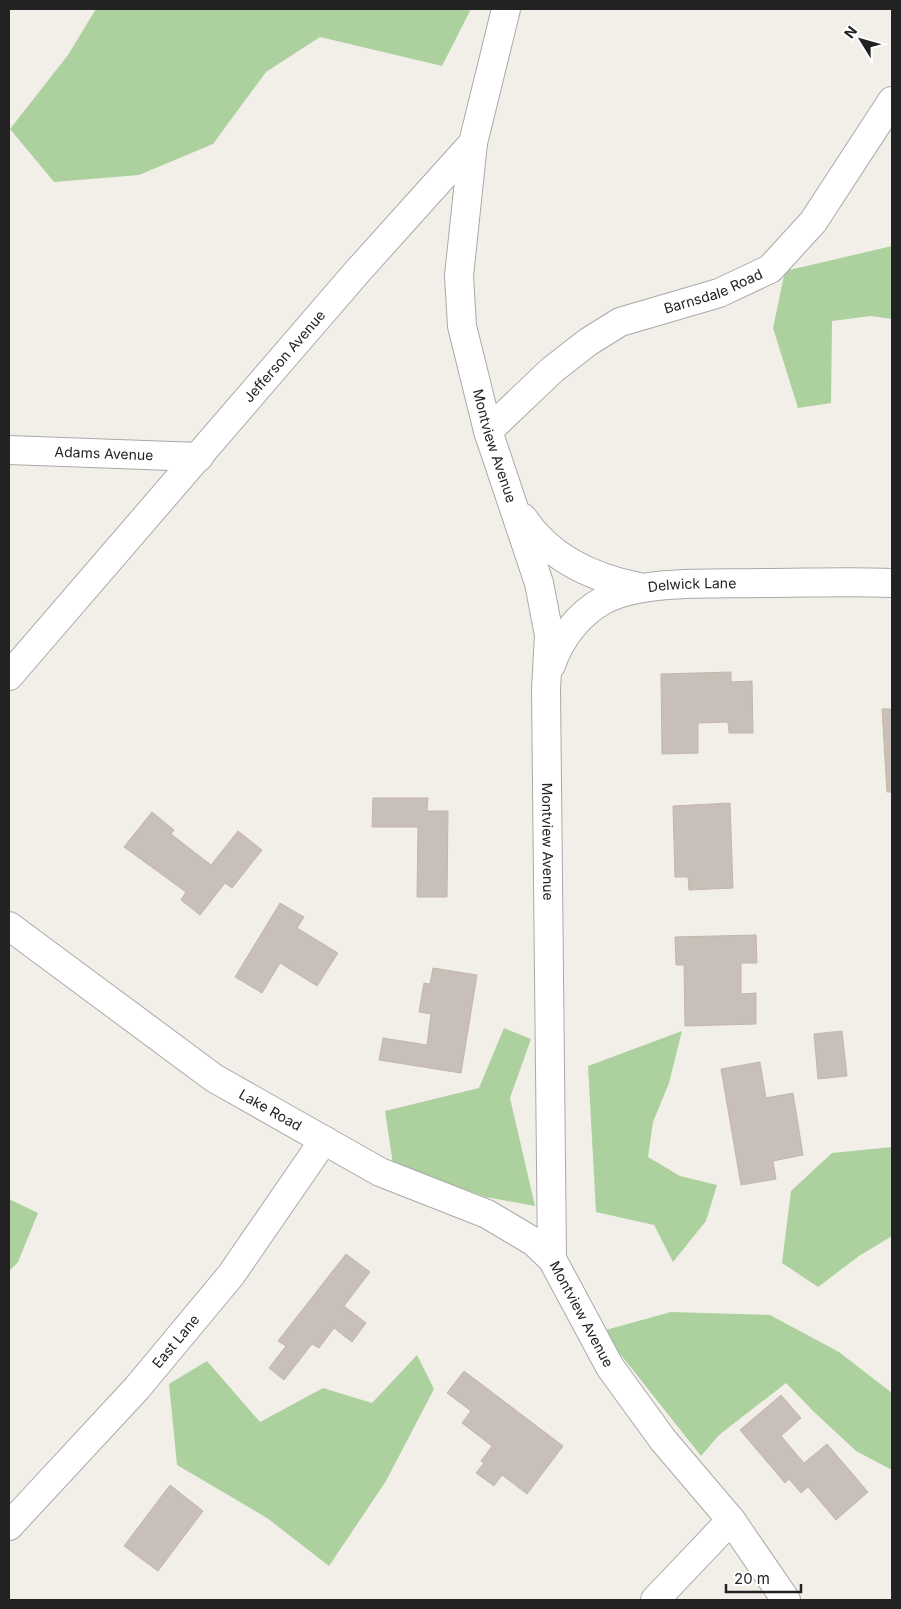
<svg xmlns="http://www.w3.org/2000/svg" width="901" height="1609" viewBox="0 0 901 1609" font-family="Inter,sans-serif">
<style>
.forest{fill:#add19e}
.building{fill:#c7bfb8;stroke:#c4b6ab}
.lines{fill:none;stroke-linecap:round;stroke-linejoin:round}
.minor-casing{stroke:#a9a9a9;stroke-width:30}
.minor{stroke:#fff;stroke-width:28}
.labels{text-anchor:middle;stroke-width:4;stroke-linejoin:round;paint-order:stroke}
.street-label{font-size:14px;fill:#222;stroke:#fff}
</style>
<rect width="100%" height="100%" fill="#f2efe9"/>
<path class="forest" d="M96,9H471L442,66L320,37L266,72L213,144L139,175L54,182L10,129L68,55Z
M892,246V319L871,316L832,321L831,403L798,408L773,328L785,271Z
M504,1028L531,1039L510,1098L535,1206L486,1197L393,1164L385,1111L479,1088Z
M682,1031L669,1083L653,1122L648,1157L680,1176L717,1185L706,1221L673,1262L654,1225L596,1212L588,1066Z
M892,1147V1236L859,1256L818,1287L782,1263L791,1191L832,1153Z
M9,1199L38,1213L18,1262L9,1271Z
M671,1312L770,1315L839,1352L892,1393V1470L856,1451L814,1412L786,1383L719,1435L701,1456L602,1331Z
M417,1355L434,1389L386,1481L329,1566L267,1518L177,1465L169,1384L207,1361L260,1422L323,1388L372,1403Z"/>
<path class="building" d="M731,672V682L752,681L753,733H729L728,722L698,723V753L662,754L661,674Z
M882,709H892V792H887Z
M373,798H428L427,811H448L447,897H417L418,827H372Z
M730,803L733,888L689,890L688,877H675L673,806Z
M152,812L174,830L171,834L211,865L238,831L262,850L232,888L225,883L200,915L181,900L186,892L124,847Z
M280,903L304,917L297,928L338,953L317,986L280,963L262,993L235,977Z
M756,935L757,963H741V994L756,993V1024L685,1026L684,965H676L675,937Z
M433,968L477,975L461,1073L379,1060L383,1038L427,1045L431,1014L419,1012L424,983L430,984Z
M842,1031L847,1076L818,1079L814,1034Z
M760,1062L766,1098L793,1093L803,1155L773,1161L776,1179L741,1185L721,1069Z
M346,1254L370,1272L344,1306L366,1323L352,1342L334,1328L319,1348L312,1344L284,1380L269,1368L286,1346L278,1341Z
M464,1371L563,1446L527,1494L502,1475L494,1486L476,1473L484,1463L481,1461L492,1446L462,1423L471,1411L447,1393Z
M781,1395L801,1418L781,1436L804,1463L827,1444L868,1492L836,1520L808,1487L801,1493L789,1479L785,1483L740,1430Z
M170,1485L203,1511L158,1571L124,1546Z"/>
<g class="lines">
<defs>
<g id="minor">
<path id="s1" d="M473,143L459,276L462,326L488,431L539,583L549,635L546,689L552,1259L610,1367L663,1440L731,1520L786,1600"/>
<path id="s2" d="M488,431L552,370L588,342L620,322L719,293L770,269L813,222L892,101"/>
<path id="s3" d="M9,450L199,457"/>
<path d="M523,518C550,559 593,578 639,587"/>
<path id="s4" d="M551,665C561,637 577,616 602,601C641,579 718,584 763,583C806,583 849,581 892,583"/>
<path id="s5" d="M9,676L357,272L473,143L506,9"/>
<path id="s6" d="M9,926L214,1078L380,1172L487,1214L534,1242L552,1259"/>
<path id="s7" d="M9,1526L137,1388L231,1275L324,1140"/>
<path d="M655,1600L731,1520"/>
</g>
</defs>
<use href="#minor" class="minor-casing"/>
<use href="#minor" class="minor"/>
</g>
<g class="labels">
<g class="street-label">
<text dy="5" stroke="none"><textPath href="#s2" startOffset="270">Barnsdale Road</textPath></text>
<text dy="5" stroke="none"><textPath href="#s5" startOffset="422">Jefferson Avenue</textPath></text>
<text dy="5" stroke="none"><textPath href="#s1" startOffset="308">Montview Avenue</textPath></text>
<text dy="5" stroke="none"><textPath href="#s3" startOffset="95">Adams Avenue</textPath></text>
<text dy="5" stroke="none"><textPath href="#s4" startOffset="176">Delwick Lane</textPath></text>
<text dy="5" stroke="none"><textPath href="#s1" startOffset="712">Montview Avenue</textPath></text>
<text dy="5" stroke="none"><textPath href="#s6" startOffset="320">Lake Road</textPath></text>
<text dy="5" stroke="none"><textPath href="#s1" startOffset="1192">Montview Avenue</textPath></text>
<text dy="5" stroke="none"><textPath href="#s7" startOffset="249">East Lane</textPath></text>
</g>
</g>
<rect width="901" height="1609" fill="none" stroke="#222222" stroke-width="20"/>
<g transform="translate(861 40) rotate(307)" stroke="#ffffff" stroke-width="4" paint-order="stroke">
<path d="M0-4L9 19L0 12L-9 19Z" fill="#222222"/>
<text y="-8" font-size="14" font-weight="bold" text-anchor="middle" fill="#222222">N</text>
</g>
<path d="M726 1584v8h75v-8" fill="none" stroke="#222222" stroke-width="2.5"/>
<text x="734" y="1584" font-size="15" fill="#222222" stroke="#ffffff" stroke-width="4" paint-order="stroke">20 m</text>
</svg>
